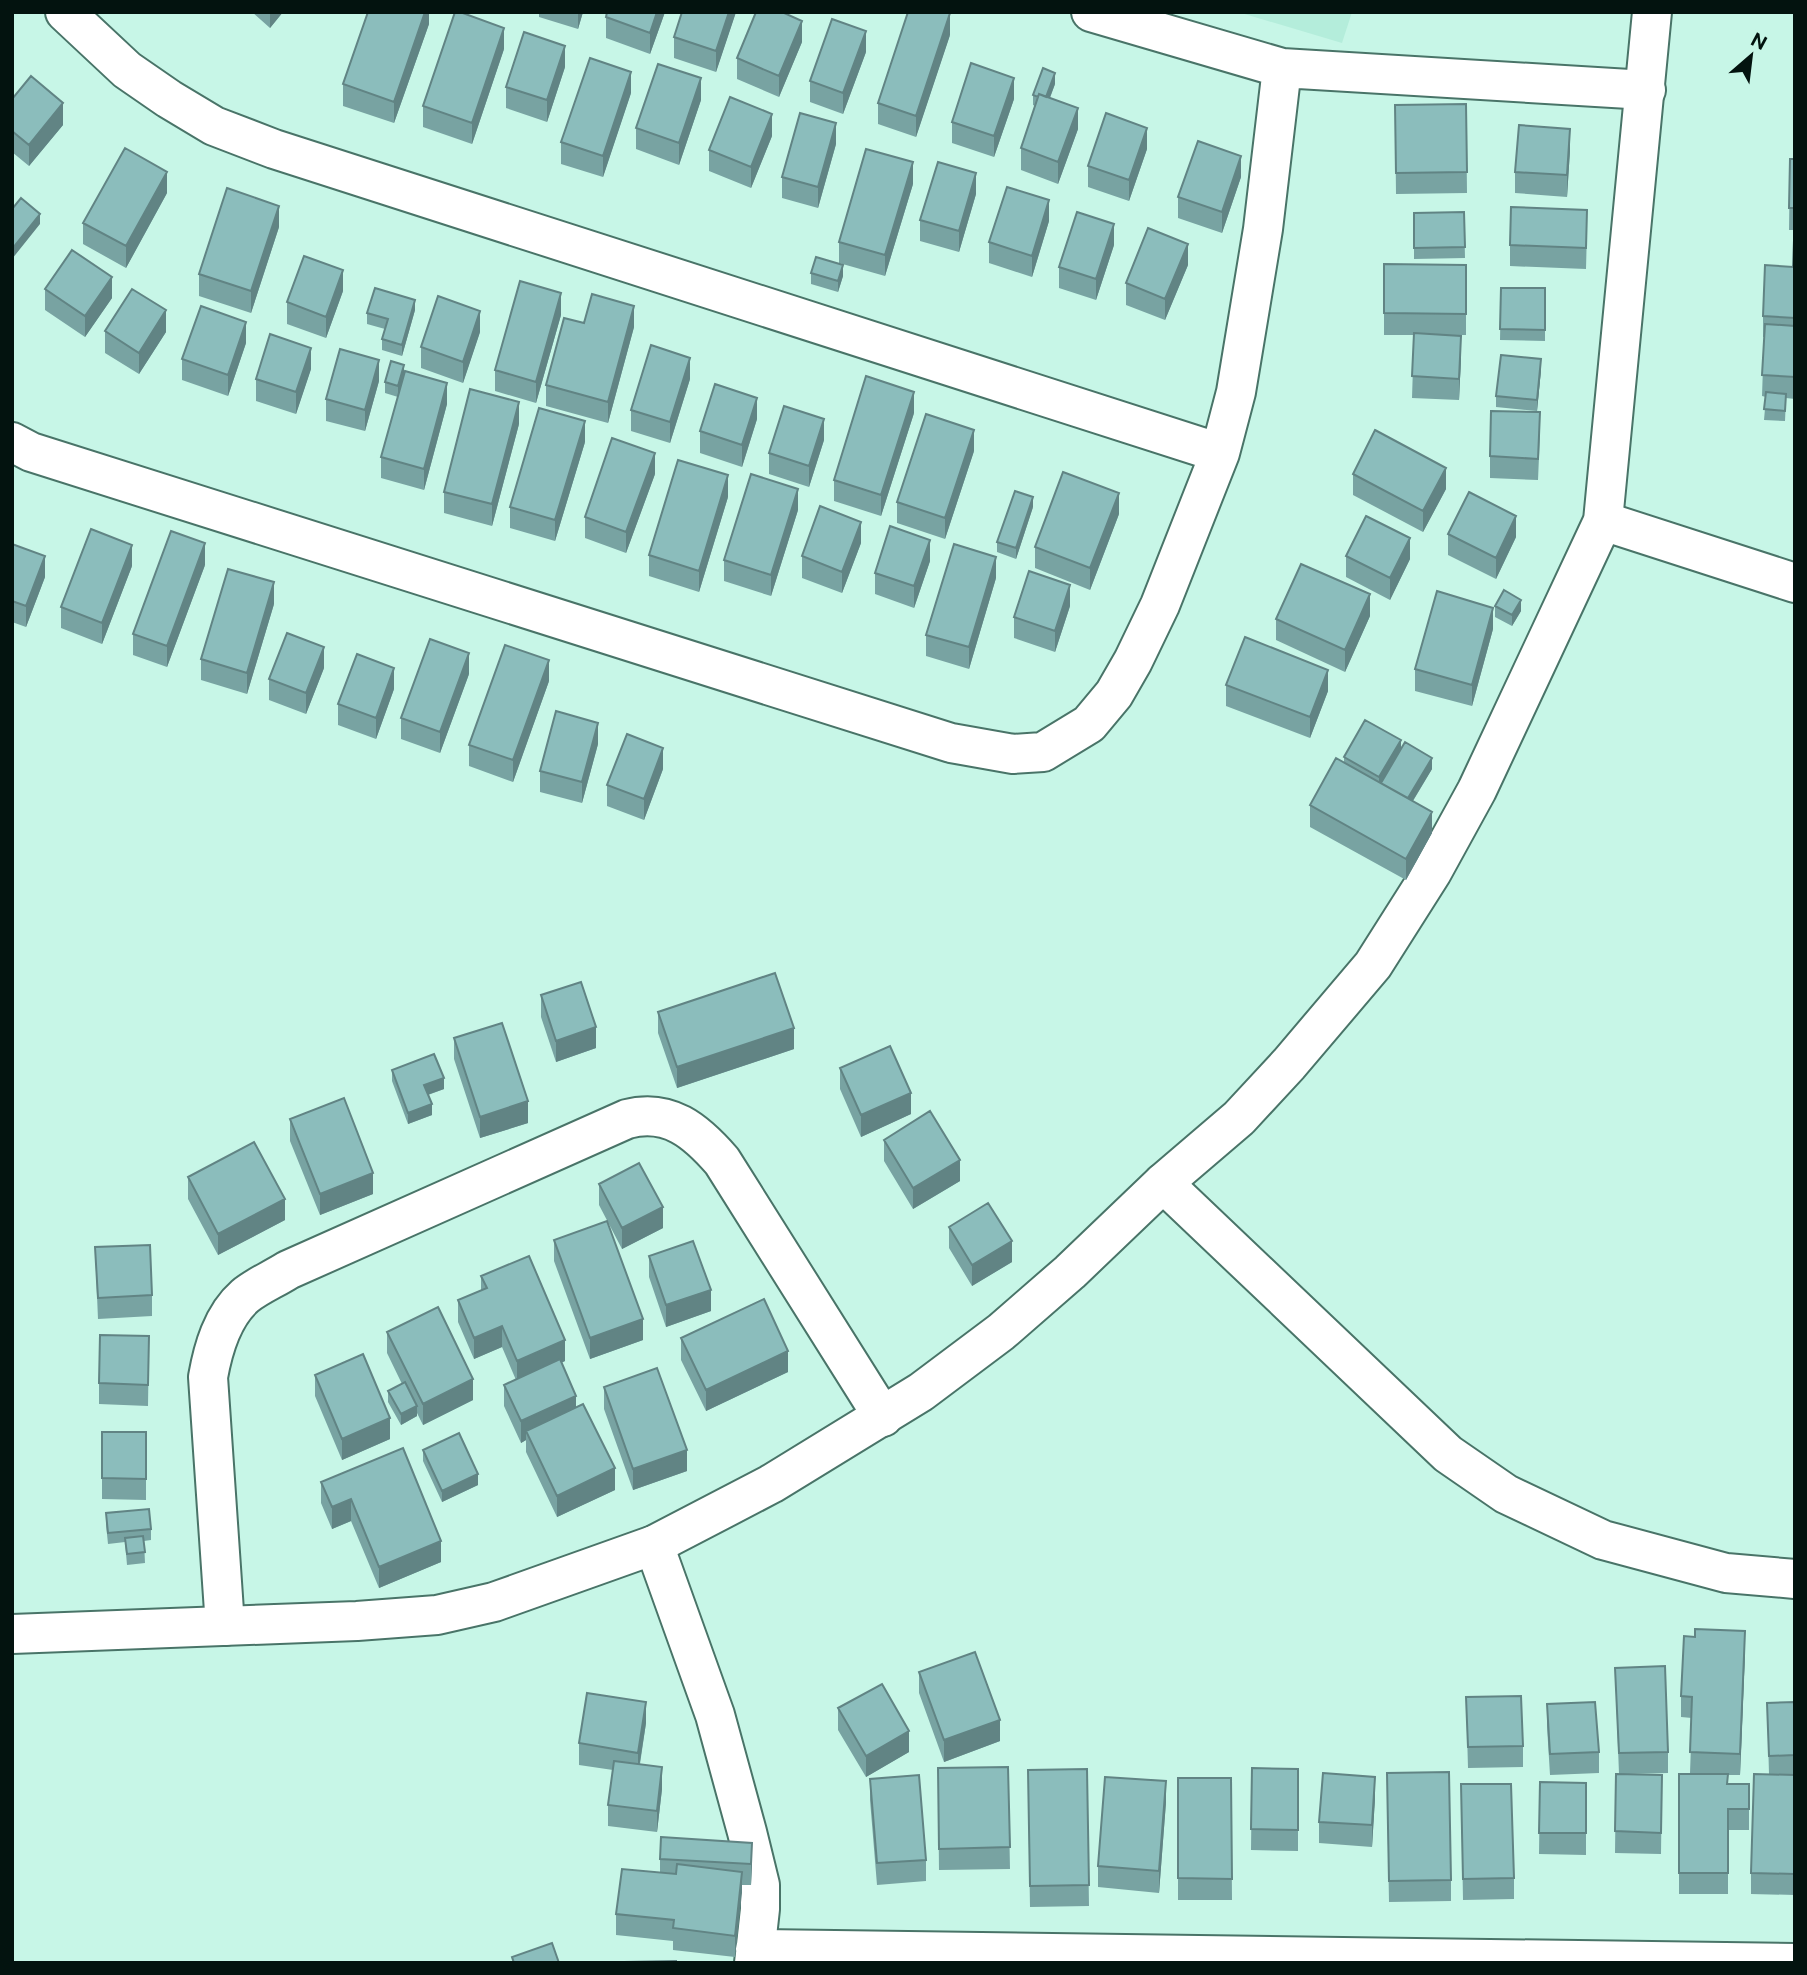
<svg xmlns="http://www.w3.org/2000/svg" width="1807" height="1975" viewBox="0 0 1807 1975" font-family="'Public Sans',sans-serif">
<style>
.built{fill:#b4eddb}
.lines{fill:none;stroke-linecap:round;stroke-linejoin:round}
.minor-casing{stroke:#497468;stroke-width:42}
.tertiary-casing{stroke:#497468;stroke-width:42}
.minor{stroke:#fff;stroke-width:38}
.tertiary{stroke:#fff;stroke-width:38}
.wall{fill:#78a3a2}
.shaded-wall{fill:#618484}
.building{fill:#8bbdbc;stroke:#618484;stroke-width:2}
</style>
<rect width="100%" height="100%" fill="#c7f6e7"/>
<path class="built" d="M1238,12H1352L1342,43Z"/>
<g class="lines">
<defs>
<path id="minor" d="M65,12L127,70L169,99L214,126L274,149L1220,453
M1091,12L1282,68L1646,90
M12,442L31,452L951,743L1013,754L1043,752L1089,724L1114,694L1133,661L1160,605L1220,453L1236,392L1263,229L1282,68
M1603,521L1795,583
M1163,1183L1448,1454L1506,1494L1603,1540L1726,1573L1795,1579
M654,1545L715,1715L747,1832L760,1885V1909L754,1963
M225,1626L208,1377C213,1349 222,1316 245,1296C257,1286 274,1279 288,1270L627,1119C669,1108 696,1131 722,1161L883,1417
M755,1949L1795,1963"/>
<path id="tertiary" d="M12,1634L357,1621L437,1615L494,1602L654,1545L771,1484L921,1392L1001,1332L1070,1272L1163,1183L1239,1118L1289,1064L1373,965L1432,872L1477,790L1603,521L1652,12"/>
</defs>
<use href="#minor" class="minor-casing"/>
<use href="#tertiary" class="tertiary-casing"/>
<use href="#minor" class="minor"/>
<use href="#tertiary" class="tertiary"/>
</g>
<path class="wall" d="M252,12H283L270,28Z
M429,12V24L394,123L343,106V84Z
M539,12H583L578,29L539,17Z
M607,12H665L650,54L606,38V17Z
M682,12H736L716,72L674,58V37Z
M950,35L916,137L878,124V103Z
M802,42L779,97L737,79V58Z
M504,49L472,144L423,127V106Z
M866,52L843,114L810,102V81Z
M565,67L547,122L506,108V87Z
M1055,84L1050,98L1078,129L1058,184L1021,170V148L1035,106L1033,105V95Z
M631,93L603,177L561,164V142Z
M12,99L63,125L29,166L12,152Z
M1014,99L994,157L952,143V122Z
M701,100L679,165L636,149V128Z
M1466,104L1467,193L1396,194L1395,105Z
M772,136L751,188L709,171V150Z
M836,144L818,208L782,198V177Z
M1147,149L1129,201L1088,187V166Z
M1570,150L1567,197L1515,193V172Z
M1790,159H1795V230H1789Z
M1241,177L1222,233L1178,218V197Z
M913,184L885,276L839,263V242Z
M167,193L126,268L83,244V223Z
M976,194L959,252L920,241V220Z
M1464,212L1465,258L1414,259V213Z
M1049,221L1032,277L989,263V242Z
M279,227L251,313L199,296V274Z
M1587,231L1586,269L1510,266V245Z
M1795,241V399L1786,398L1785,421L1764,420L1766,397L1762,396L1764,337H1763V316L1793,267Z
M1114,245L1096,300L1059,288V267Z
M1384,264L1466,265V335H1456L1461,357L1459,400L1412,398L1414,335H1384Z
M1188,265L1165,320L1126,305V283Z
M811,273L843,276L838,292L811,284Z
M1501,288H1545V341L1500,340Z
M45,289L112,298L85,337L45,310Z
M343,291L326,338L287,324V302Z
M415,310L402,356L382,350V339L385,329L367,324V313Z
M561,315L536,403L495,391V370Z
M584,323L634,327L608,423L546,406V385Z
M105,331L166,332L139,374L105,353Z
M480,332L463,383L421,368V347Z
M246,343L228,396L182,380V359Z
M311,369L296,414L256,401V379Z
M1541,370L1537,411L1496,407V396Z
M404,376L447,404L424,490L381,478V457L398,397L385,393V382Z
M690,379L670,443L631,431V410Z
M379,381L365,431L326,421V399Z
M914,413L881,516L834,501V480Z
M757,419L742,467L700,453V431Z
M519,424L492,526L444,513V492Z
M1540,433L1538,480L1490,478V456Z
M824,440L809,487L769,474V453Z
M585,442L555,541L510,528V507Z
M974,451L945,539L897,523V502Z
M655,474L626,553L585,538V517Z
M1353,474L1446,489L1423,532L1353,495Z
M728,497L699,592L649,576V555Z
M1033,507L1016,559L997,552V542Z
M798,510L771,596L724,581V560Z
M1119,514L1090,590L1035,568V547Z
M1448,534L1516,537L1496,579L1448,555Z
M861,543L842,593L802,578V556Z
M12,544L45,577L26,627L12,622Z
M1346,556L1410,559L1390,600L1346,577Z
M930,561L914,608L875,594V573Z
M205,565L167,667L133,655V634Z
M132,566L102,644L61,628V607Z
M996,578L969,669L926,656V635Z
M274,604L247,694L201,680V659Z
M1070,606L1055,652L1014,638V617Z
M1495,606L1521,611L1512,626L1495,617Z
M1370,616L1345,672L1276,640V619Z
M1493,629L1472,706L1415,691V669Z
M324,668L306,714L269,700V679Z
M469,674L440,753L401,739V718Z
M549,681L513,782L469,766V745Z
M1226,685L1328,691L1310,738L1226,706Z
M394,689L376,739L338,725V704Z
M598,744L582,803L540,792V771Z
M1401,750L1432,769L1413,801L1432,833L1406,880L1310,827V805L1344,763V757Z
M663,769L644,820L607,806V785Z
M541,995L596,1048L556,1062L541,1017Z
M658,1012L794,1049L677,1088L658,1033Z
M454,1038L528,1123L480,1138L454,1059Z
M840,1068L911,1114L861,1137L840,1089Z
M392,1070L444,1089L428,1095L432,1115L408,1124L392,1081Z
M290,1119L373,1194L320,1215L290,1141Z
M884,1140L960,1181L913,1209L884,1161Z
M188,1177L285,1220L218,1255L188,1199Z
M599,1184L663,1228L622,1249L599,1205Z
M949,1227L1012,1262L972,1286L949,1248Z
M554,1240L643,1340L590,1359L554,1261Z
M95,1247L152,1295V1316L98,1319Z
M649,1256L711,1311L666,1327L649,1277Z
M481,1276L565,1361L561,1363L576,1407L615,1490L557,1517L526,1452V1440L521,1443L504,1406V1385L516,1380L502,1347L474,1359L458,1322V1300L481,1290Z
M387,1332L473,1400L423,1425L417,1413V1416L401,1425L388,1402V1391L402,1384L387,1353Z
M149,1336L148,1406L99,1404V1383Z
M681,1338L788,1372L706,1411L681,1360Z
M315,1375L390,1439L342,1460L315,1396Z
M604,1387L687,1471L633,1490L604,1409Z
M102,1432H146V1500L102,1499Z
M403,1448L441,1562L379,1588L351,1521L332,1529L321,1503V1482Z
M423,1450L478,1485L442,1502L423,1461Z
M106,1513L151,1529V1540L144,1541L145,1563L127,1565L125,1542L108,1544L106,1524Z
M1745,1652L1740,1775H1728V1784H1749V1830H1728V1894H1679V1774H1709L1690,1773L1692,1718L1681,1717V1696Z
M1615,1668L1668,1752V1773L1626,1774L1662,1775L1661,1854L1615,1853L1616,1774H1619Z
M919,1672L1000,1741L944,1762L919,1693Z
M1466,1697L1523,1746V1767L1468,1768Z
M1795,1702V1895L1751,1894V1873L1769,1774L1767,1703Z
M1547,1704L1599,1752V1773L1550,1775L1547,1726Z
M838,1708L909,1752L866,1777L838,1730Z
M646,1723L640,1764L662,1789L657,1832L608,1826V1805L613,1770L579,1765V1743Z
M1008,1767L1010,1869L939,1870L938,1768Z
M1252,1768L1298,1769V1851L1251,1850Z
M1087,1769L1089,1906L1030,1907L1028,1791Z
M1178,1778H1231L1232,1900H1178Z
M870,1779L926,1860V1881L877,1885L870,1800Z
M1540,1782L1586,1783V1855L1539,1854Z
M1461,1784L1514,1878V1899L1463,1900Z
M1387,1794L1451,1880V1901L1389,1902Z
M1375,1798L1372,1847L1319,1843V1822Z
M1166,1802L1159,1893L1098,1887V1866Z
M660,1859L752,1864L751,1885H742L735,1957L673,1950V1941L616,1935V1914L660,1873Z"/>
<path class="shaded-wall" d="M270,12H283L270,28Z
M425,12H429V24L394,123V102Z
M578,12H583L578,29Z
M657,12H665L650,54V33Z
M729,12H736L716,72V51Z
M950,13V35L916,137V116Z
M802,21V42L779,97V76Z
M504,28V49L472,144V123Z
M866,31V52L843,114V93Z
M565,46V67L547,122V100Z
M631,72V93L603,177V156Z
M1055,73V84L1045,110V100Z
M701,78V100L679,165V143Z
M1014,78V99L994,157V136Z
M63,103V125L29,166V145Z
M1078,108V129L1058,184V162Z
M772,114V136L751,188V167Z
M836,123V144L818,208V187Z
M1147,128V149L1129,201V180Z
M1570,129V150L1567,197V175Z
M1241,156V177L1222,233V212Z
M913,162V184L885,276V255Z
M167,172V193L126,268V246Z
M976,173V194L959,252V231Z
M1049,200V221L1032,277V256Z
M279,206V227L251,313V291Z
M40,214V224L12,259V249Z
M1114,224V245L1096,300V279Z
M1188,244V265L1165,320V299Z
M843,265V276L838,292V281Z
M343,270V291L326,338V317Z
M112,277V298L85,337V316Z
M561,293V315L536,403V382Z
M415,300V310L402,356V345Z
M634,306V327L608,423V402Z
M166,310V332L139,374V353Z
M480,311V332L463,383V362Z
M246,322V343L228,396V375Z
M1461,336V357L1459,400V379Z
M311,348V369L296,414V392Z
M690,358V379L670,443V422Z
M1541,359V370L1537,411V400Z
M379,360V381L365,431V410Z
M404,365V376L398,397V386Z
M447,383V404L424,490V469Z
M914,392V413L881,516V495Z
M757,398V419L742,467V445Z
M519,402V424L492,526V504Z
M824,419V440L809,487V466Z
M585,421V442L555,541V520Z
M974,430V451L945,539V518Z
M655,453V474L626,553V532Z
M1446,468V489L1423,532V511Z
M728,475V497L699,592V571Z
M798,489V510L771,596V575Z
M1119,493V514L1090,590V568Z
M1033,497V507L1016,559V548Z
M1516,516V537L1496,579V558Z
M861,522V543L842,593V572Z
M1410,538V559L1390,600V578Z
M930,540V561L914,608V586Z
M205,543V565L167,667V646Z
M132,545V566L102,644V623Z
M45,556V577L26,627V606Z
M996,557V578L969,669V647Z
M274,582V604L247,694V673Z
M1070,585V606L1055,652V631Z
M1370,594V616L1345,672V650Z
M1521,600V611L1512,626V615Z
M1493,608V629L1472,706V685Z
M324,647V668L306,714V693Z
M469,653V674L440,753V732Z
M549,660V681L513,782V760Z
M394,668V689L376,739V718Z
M1328,670V691L1310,738V717Z
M598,723V744L582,803V782Z
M1401,740V751L1379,788V777Z
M663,748V769L644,820V799Z
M1432,758V769L1406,812V801Z
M1432,812V833L1406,880V859Z
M596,1027V1048L556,1062V1041Z
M794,1028V1049L677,1088V1067Z
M444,1078V1089L424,1096V1085Z
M911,1093V1114L861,1137V1115Z
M528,1101V1123L480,1138V1117Z
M432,1104V1115L408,1124V1113Z
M960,1160V1181L913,1209V1188Z
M373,1173V1194L320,1215V1194Z
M285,1199V1220L218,1255V1234Z
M663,1207V1228L622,1249V1228Z
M1012,1241V1262L972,1286V1265Z
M711,1290V1311L666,1327V1305Z
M643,1319V1340L590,1359V1338Z
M502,1326V1347L474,1359V1338Z
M565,1340V1361L517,1382V1361Z
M788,1351V1372L706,1411V1390Z
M473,1379V1400L423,1425V1404Z
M576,1396V1417L526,1431V1440L521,1443V1421Z
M417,1406V1416L401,1425V1414Z
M390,1418V1439L342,1460V1439Z
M687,1450V1471L633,1490V1469Z
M615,1468V1490L557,1517V1496Z
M478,1474V1485L442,1502V1491Z
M351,1499V1521L332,1529V1507Z
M441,1541V1562L379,1588V1567Z
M1745,1631V1652L1740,1775V1754Z
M646,1702V1723L638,1774V1753Z
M1000,1720V1741L944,1762V1740Z
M909,1731V1752L866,1777V1756Z
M662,1767V1789L657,1832V1811Z
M1375,1777V1798L1372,1847V1825Z
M1166,1781V1802L1159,1893V1871Z
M752,1843V1864L751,1885V1864Z
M742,1872V1893L735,1957V1936Z"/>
<path class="building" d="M368,12H425L394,102L343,84Z
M455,12H460L504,28L472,123L423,106Z
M607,12H657L650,33L606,17Z
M682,12H729L716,51L674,37Z
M756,12H782L802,21L779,76L737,58Z
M908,12H946L950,13L916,116L878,103Z
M832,19L866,31L843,93L810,81Z
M524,32L565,46L547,100L506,87Z
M590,58L631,72L603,156L561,142Z
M971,63L1014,78L994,136L952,122Z
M658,64L701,78L679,143L636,128Z
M1043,68L1055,73L1046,97L1039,94L1038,97L1033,95Z
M31,76L63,103L29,145L12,131V99Z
M1039,94L1078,108L1058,162L1021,148Z
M730,97L772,114L751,167L709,150Z
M1466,104L1467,172L1396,173L1395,105Z
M800,113L836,123L818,187L782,177Z
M1106,113L1147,128L1129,180L1088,166Z
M1519,125L1570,129L1567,175L1515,172Z
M1198,141L1241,156L1222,212L1178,197Z
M125,148L167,172L126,246L83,223Z
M866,149L913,162L885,255L839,242Z
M1790,159H1795V208H1789Z
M938,162L976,173L959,231L920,220Z
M1007,187L1049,200L1032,256L989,242Z
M227,188L279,206L251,291L199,274Z
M21,198L40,214L12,249V209Z
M1511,207L1587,210L1586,248L1510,245Z
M1077,212L1114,224L1096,279L1059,267Z
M1464,212L1465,247L1414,248V213Z
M1148,228L1188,244L1165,299L1126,283Z
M1794,240L1795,241V318L1763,316L1765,265L1793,267Z
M72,250L112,277L85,316L45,289Z
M304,256L343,270L326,317L287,302Z
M816,257L843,265L838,281L811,273Z
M1384,264L1466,265V314L1384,313Z
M520,281L561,293L536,382L495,370Z
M375,288L415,300L402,345L382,339L388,319L367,313Z
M1501,288H1545V330L1500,329Z
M132,289L166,310L139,353L105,331Z
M592,294L634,306L608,402L546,385L564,318L584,323Z
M438,296L480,311L463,362L421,347Z
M201,306L246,322L228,375L182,359Z
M1765,324L1795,326V377L1762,375Z
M1414,333L1461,336L1459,379L1412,376Z
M270,334L311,348L296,392L256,379Z
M651,345L690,358L670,422L631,410Z
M340,349L379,360L365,410L326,399Z
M1501,355L1541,359L1537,400L1496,396Z
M391,361L404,365L398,386L385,382Z
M405,371L447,383L424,469L381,457Z
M866,376L914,392L881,495L834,480Z
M715,384L757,398L742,445L700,431Z
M470,389L519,402L492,504L444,492Z
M1766,392L1786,394L1785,411L1764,409Z
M784,406L824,419L809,466L769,453Z
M539,408L585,421L555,520L510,507Z
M1491,411L1540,412L1538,459L1490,456Z
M926,414L974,430L945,518L897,502Z
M1375,430L1446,468L1423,511L1353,474Z
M612,438L655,453L626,532L585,517Z
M678,460L728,475L699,571L649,555Z
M1063,472L1119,493L1090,568L1035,547Z
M751,474L798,489L771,575L724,560Z
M1015,491L1033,497L1016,548L997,542Z
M1469,492L1516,516L1496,558L1448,534Z
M820,506L861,522L842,572L802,556Z
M1366,516L1410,538L1390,578L1346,556Z
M890,526L930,540L914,586L875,573Z
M91,529L132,545L102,623L61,607Z
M171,531L205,543L167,646L133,634Z
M12,544L45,556L26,606L12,601Z
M954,544L996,557L969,647L926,635Z
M1301,564L1370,594L1345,650L1276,619Z
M228,569L274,582L247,673L201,659Z
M1029,571L1070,585L1055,631L1014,617Z
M1504,590L1521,600L1512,615L1495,606Z
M1437,591L1493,608L1472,685L1415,669Z
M287,633L324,647L306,693L269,679Z
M1245,637L1328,670L1310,717L1226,685Z
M430,639L469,653L440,732L401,718Z
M505,645L549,660L513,760L469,745Z
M357,654L394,668L376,718L338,704Z
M556,711L598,723L582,782L540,771Z
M1365,720L1401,740L1379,777L1344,757Z
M627,734L663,748L644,799L607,785Z
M1405,742L1432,758L1408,798L1381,783Z
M1336,758L1432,812L1406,859L1310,805Z
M775,973L794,1028L677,1067L658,1012Z
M581,982L596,1027L556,1041L541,995Z
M502,1023L528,1101L480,1117L454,1038Z
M890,1046L911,1093L861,1115L840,1068Z
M434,1054L444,1078L424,1085L432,1104L408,1113L392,1070Z
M344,1098L373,1173L320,1194L290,1119Z
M930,1111L960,1160L913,1188L884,1140Z
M254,1142L285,1199L218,1234L188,1177Z
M639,1163L663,1207L622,1228L599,1184Z
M988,1203L1012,1241L972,1265L949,1227Z
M607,1221L643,1319L590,1338L554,1240Z
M693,1241L711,1290L666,1305L649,1256Z
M150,1245L152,1295L98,1298L95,1247Z
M529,1256L565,1340L517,1361L502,1326L474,1338L458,1300L487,1288L481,1276Z
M764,1299L788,1351L706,1390L681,1338Z
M438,1307L473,1379L423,1404L387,1332Z
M100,1335L149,1336L148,1385L99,1383Z
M363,1354L390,1418L342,1439L315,1375Z
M560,1359L576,1396L521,1421L504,1385Z
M657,1368L687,1450L633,1469L604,1387Z
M405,1382L417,1406L401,1414L388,1391Z
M583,1404L615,1468L557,1496L526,1431Z
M102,1432H146V1479L102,1478Z
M459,1433L478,1474L442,1491L423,1450Z
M403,1448L441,1541L379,1567L351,1499L332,1507L321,1482Z
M149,1509L151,1529L108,1533L106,1513Z
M143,1536L145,1552L127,1554L125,1538Z
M1695,1629L1745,1631L1740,1754L1690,1752L1692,1697L1681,1696L1684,1636L1695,1637Z
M975,1652L1000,1720L944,1740L919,1672Z
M1665,1666L1668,1752L1619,1753L1615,1668Z
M882,1684L909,1731L866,1756L838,1708Z
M587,1693L646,1702L638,1753L579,1743Z
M1521,1696L1523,1746L1468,1747L1466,1697Z
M1595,1702L1599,1752L1550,1754L1547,1704Z
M1795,1702V1755L1769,1756L1767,1703Z
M614,1761L662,1767L657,1811L608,1805Z
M1008,1767L1010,1847L939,1849L938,1768Z
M1252,1768L1298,1769V1830L1251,1829Z
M1087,1769L1089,1885L1030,1886L1028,1770Z
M1449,1772L1451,1880L1389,1881L1387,1773Z
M1323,1773L1375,1777L1372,1825L1319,1822Z
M1616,1774L1662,1775L1661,1833L1615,1831Z
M1679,1774H1728L1727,1784H1749V1809H1728V1873H1679Z
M1754,1774L1795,1775V1874L1751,1873Z
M919,1775L926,1860L877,1863L870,1779Z
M1105,1777L1166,1781L1159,1871L1098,1866Z
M1178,1778H1231L1232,1879L1178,1878Z
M1540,1782L1586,1783V1833H1539Z
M1461,1784H1511L1514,1878L1463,1879Z
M661,1837L752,1843L751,1864L660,1859Z
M677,1864L742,1872L735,1936L673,1928L674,1920L616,1914L622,1869L676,1874Z
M552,1943L559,1963H514L512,1957Z
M676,1961V1963H625V1962Z"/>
<rect width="1807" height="1975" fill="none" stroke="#03130f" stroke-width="28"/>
<g transform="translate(1751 56) rotate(28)" stroke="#c7f6e7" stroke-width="5" paint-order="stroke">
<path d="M0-5L12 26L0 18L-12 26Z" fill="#03130f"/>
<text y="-10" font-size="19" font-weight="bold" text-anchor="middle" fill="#03130f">N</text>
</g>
</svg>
